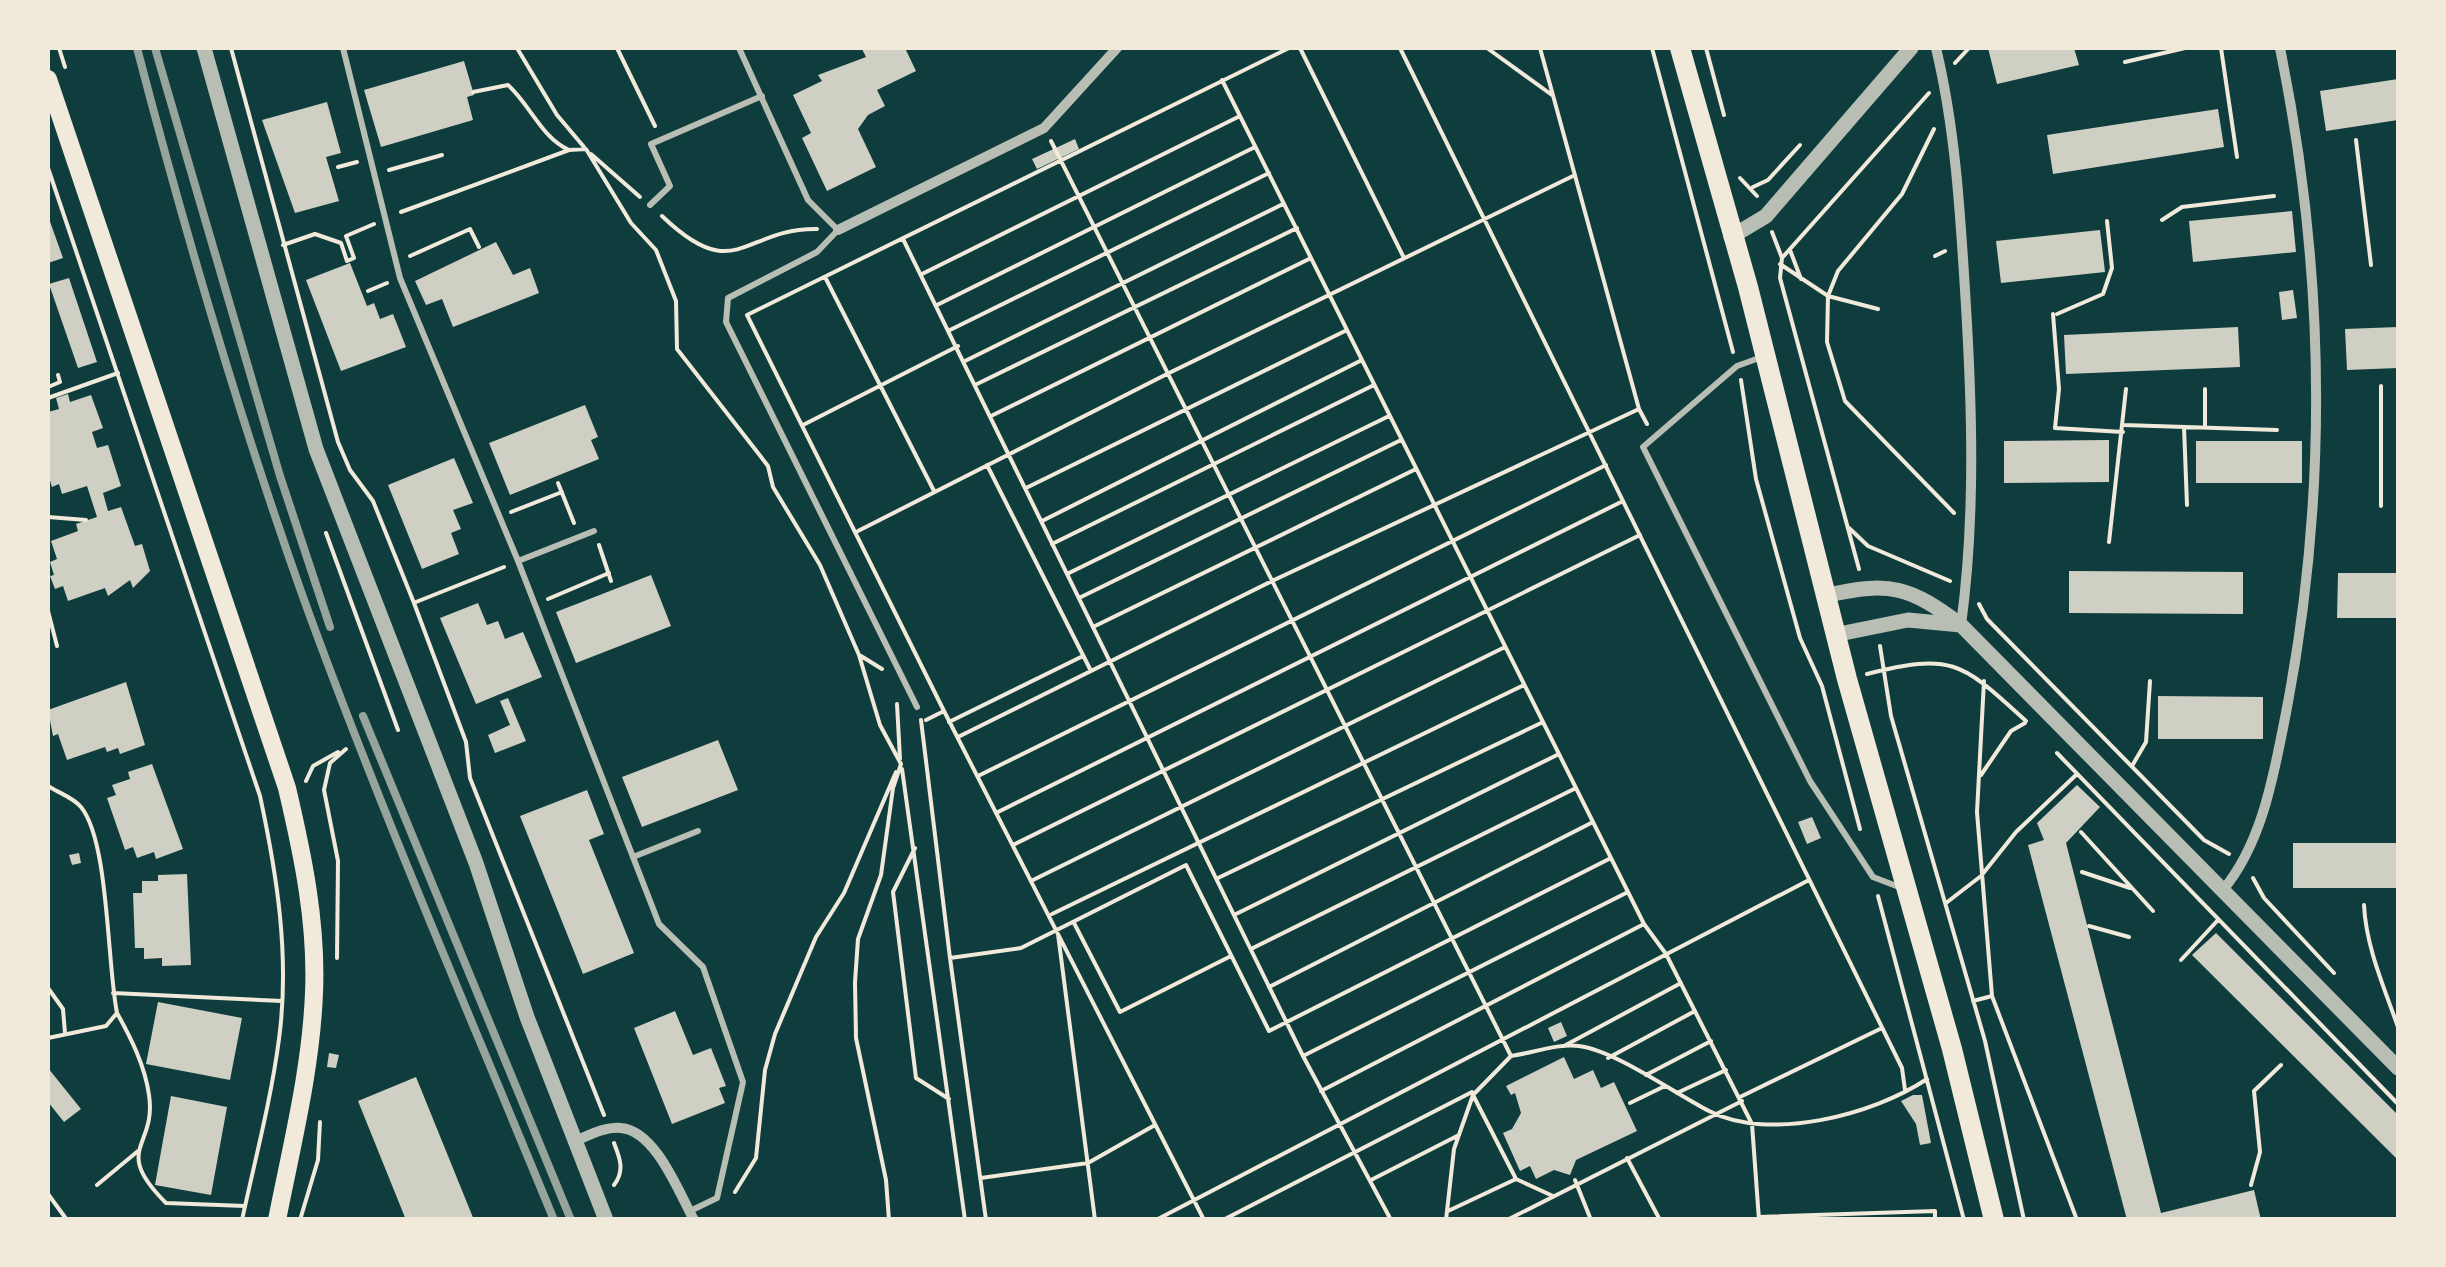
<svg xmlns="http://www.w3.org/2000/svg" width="2446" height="1267" viewBox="0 0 2446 1267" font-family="'Fira Sans',sans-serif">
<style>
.building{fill:#cfcfc3}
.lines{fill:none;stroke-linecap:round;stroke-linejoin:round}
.path{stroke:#f1e9da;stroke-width:4}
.service{stroke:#b8beb3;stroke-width:6}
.minor{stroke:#b8beb3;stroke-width:10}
.tertiary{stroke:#b8beb3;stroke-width:15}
.secondary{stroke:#f1e9da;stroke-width:18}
.primary{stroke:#f1e9da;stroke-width:20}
.rail{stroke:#97a49c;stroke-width:8}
</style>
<rect width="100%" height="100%" fill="#0f3d3e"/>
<path class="building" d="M866,48H905L916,71L877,90L885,106L868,115L858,129L876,167L827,191L802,138L811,133L793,95L822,81L818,75L866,57L862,49Z
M1988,48H2074L2079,65L1997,84Z
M464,61L474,95L467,97L473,120L381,147L364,90Z
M2398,79V120L2326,131L2320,91Z
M327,102L341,153L326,157L339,201L295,213L262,120Z
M2218,109L2224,147L2053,174L2047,135Z
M1075,139L1079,149L1037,169L1032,159Z
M2292,211L2296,252L2193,262L2189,221Z
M48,216L63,258L48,263Z
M2100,230L2105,272L2001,283L1996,241Z
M496,242L513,275L530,268L539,293L453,327L442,299L426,305L415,281Z
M350,263L367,306L374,303L380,319L393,314L406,347L341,371L306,280Z
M69,278L97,362L78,368L49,284Z
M2293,290L2297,318L2282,320L2279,292Z
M2238,327L2240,367L2066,374L2064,335Z
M2398,327V368L2347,370L2345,329Z
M68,394L70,402L91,395L103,428L92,432L97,448L108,445L121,486L103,493L108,511L121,507L135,546L142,544L150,571L133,588L130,580L108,596L105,588L68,601L63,586L55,589L50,576L54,575L50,562L57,559L51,541L78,531L76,524L97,517L87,486L62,494L59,484L52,487L48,474V412L59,409L56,398Z
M585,405L598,437L591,440L599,459L510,495L489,443Z
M2109,440V482L2004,483V441Z
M2196,441H2302V483H2196Z
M454,458L473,503L453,510L461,529L451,533L459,554L422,569L388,485Z
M2069,571L2243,572V614L2069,613Z
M2338,573H2398V618H2337Z
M651,575L671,626L576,663L556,612Z
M478,603L487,625L498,621L505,639L523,632L542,677L476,704L440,618Z
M126,682L145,745L120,754L118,748L107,752L105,747L67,760L58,734L53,736L48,710Z
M2158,696L2263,697V739H2158Z
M508,698L526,741L495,753L488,735L510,725L500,701Z
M718,740L738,790L642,827L622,777Z
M152,764L183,849L156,859L154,852L137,858L133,847L125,850L107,798L116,795L112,785L130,779L128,772Z
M2077,785L2100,807L2066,843L2161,1213L2254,1190L2261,1220H2127L2028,845L2044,840L2037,823Z
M587,790L604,834L589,840L634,953L583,974L520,816Z
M1812,817L1821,838L1807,844L1798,822Z
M2293,843H2398V888H2293Z
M79,853L81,863L72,865L69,855Z
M187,874L191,965L162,966V958L144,959V948H135L133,893H142V881H158V875Z
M2216,933L2398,1115V1160L2192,955Z
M158,1002L242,1018L230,1080L146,1064Z
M675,1011L693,1055L711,1048L726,1086L719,1088L725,1103L672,1124L634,1028Z
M1561,1022L1567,1036L1554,1042L1548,1028Z
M329,1053L339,1055L336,1068L327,1067Z
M1564,1057L1574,1079L1593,1070L1601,1088L1614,1082L1637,1131L1576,1160L1570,1175L1554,1170L1536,1179L1530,1166L1520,1171L1503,1133L1512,1129L1521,1113L1515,1093L1511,1095L1506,1086Z
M48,1068L81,1109L64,1122L48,1102Z
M416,1077L474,1220H406L358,1101Z
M1913,1095H1922L1931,1143L1920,1145L1916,1124L1901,1101Z
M171,1096L227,1107L211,1195L155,1185Z"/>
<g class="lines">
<path class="path" d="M59,48L65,67
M231,48L338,442L350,470L373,501L414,603L466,742L470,778L604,1115
M517,48L557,115L584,147
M617,48L655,126
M1300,48L1404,258
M1400,48L1902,1068L1905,1090
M1487,48L1552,95
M1540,48L1639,409L1647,424
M1652,48L1733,352
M1706,48L1724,115
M2221,48L2237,157
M2125,62L2185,48
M1955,63L1969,48
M1222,80L1644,924L1666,954L1752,1124L1759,1220
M473,92L508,85C531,106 541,137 569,150
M1934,129L1902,194L1838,271L1828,296L1827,342L1845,401L1954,513
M2356,140L2371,265
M1051,141L1511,1056L1473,1095L1454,1149L1446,1220
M591,154L640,197
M338,167L357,162
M48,168L260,796C277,875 290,957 279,1039C271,1100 255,1160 242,1220
M389,170L442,155
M1740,178L1757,196
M1753,187L1768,180L1800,145
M401,212L569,150L586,149L631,223L656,250L676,301L677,349L768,466L773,487L820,565L859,655L880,725L901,764L893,788L881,875L858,939L855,982L856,1038L886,1180L889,1220
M662,216C736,287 743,228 817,229
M2162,220L2182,207L2274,196
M1772,232L1782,258L1780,278L1859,569
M903,239L1303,1056L1391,1220
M283,245L315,234L341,243L347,261L354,258L346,236L374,224
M1790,250L1801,279
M410,256L470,229L479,247
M1935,256L1945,251
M1782,258L1929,93
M1780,264L1828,296L1878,309
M922,274L1240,116
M825,277L934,491
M368,291L387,283
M937,305L1255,147
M2053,314L2059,389L2055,428L2123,432
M2057,314L2103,294L2112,268L2107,221
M950,330L1269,173
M965,361L1283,204
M1741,380L1756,479L1800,638L1822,686L1860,829
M977,384L1297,228
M2381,386V506
M48,387L60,382L58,375
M2205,389V428
M48,398L118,373
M993,415L1311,258
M803,425L958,346
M2124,425L2277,430
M2184,427L2187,505
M987,465L1091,671
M558,483L574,523
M1026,488L1347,330
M511,512L562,492
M48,517L86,520
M1042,521L1362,360
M1849,528L1868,546L1950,581
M858,531L1167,374L1575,175
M326,533L398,730
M2109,542L2126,389
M1052,544L1374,385
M599,545L611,581
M1067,574L1389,416
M1079,598L1401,440
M548,599L609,573
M416,602L504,567
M1979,604L1987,619L2204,840L2229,854
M48,611L57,646
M1093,627L1416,469
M1880,646L1891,716L1985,1041L2024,1220
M861,656L882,669
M1867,674C1954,652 1962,663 2026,721
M1984,681L1977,812L1992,996L2077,1220
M897,704L900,759
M944,711L1204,1220
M921,720L950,958
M926,720L944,711L747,315L1289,48
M949,722L1083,656
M958,737L1272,581L1639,409
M2057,753L2398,1104
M2132,766L2146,742L2150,681
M902,769L965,1220
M1981,775L2011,731L2025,723
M978,776L1606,465
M306,781L313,766L338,752
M48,786C57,792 74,798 81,807C109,841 107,964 117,1013
M996,813L1623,501
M2081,832L2153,911
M1013,845L1640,535
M915,848L893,892L916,1078L949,1099
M2082,872L2130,888
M1218,878L1543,722
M2253,878L2264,898L2334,973
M1031,881L1505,647
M1878,896L1964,1220
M1946,903L1981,876L2016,832L2077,774
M2364,905C2366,947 2384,987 2398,1027
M1052,914L1524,685
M1234,915L1557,755
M1074,923L1120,1012L1231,956
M2089,926L2129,937
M1058,934L1095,1220
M1251,949L1576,788
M337,958L338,861L324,790L330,763L346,749
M2181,960L2218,920
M1269,987L1593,822
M48,988L63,1009L65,1033
M113,993L282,1001
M1973,1001L1992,996
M48,1038L106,1026L117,1013C131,1038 145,1066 149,1095C157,1148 111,1148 166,1203L245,1206
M1564,1046L1681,983
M1303,1056L1628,892
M1511,1056C1532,1053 1559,1043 1579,1046C1614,1050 1676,1094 1709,1111C1769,1142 1873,1115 1927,1079
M1608,1058L1695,1011
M1646,1075L1711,1041
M1321,1091L1644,924
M1677,1093L1726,1070
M1473,1095L1516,1179L1553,1196
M1740,1097L1882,1028
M1630,1103L1665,1086
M614,1143C620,1158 625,1171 614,1185
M1627,1158L1660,1220
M981,1178L1088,1163L1155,1125
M1371,1180L1459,1135
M1575,1180L1591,1220
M97,1185L138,1151
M2251,1185L2260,1152L2254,1091L2281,1065
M735,1192L756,1158L765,1070L775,1034L816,937L844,893L896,772
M48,1194L67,1220
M1448,1211L1516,1179
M1759,1217L1935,1211V1220
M300,1220L318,1160L320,1122
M986,1220L950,958L1021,948L1186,865L1269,1031L1611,858
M1156,1220L1809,880
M1223,1220L1472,1092
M1507,1220L1742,1101"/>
<path class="service" d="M343,48L400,278L518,561L659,924L703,967L743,1082L717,1198L690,1211
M739,48L808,200L838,230L817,252L728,298L726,322L917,707
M650,205L670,186L651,144L762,96
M1762,357L1737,366L1643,447L1810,781L1873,877L1899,887
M518,561L594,531
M633,857L698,831"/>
<path class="minor" d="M1936,48C1955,127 1960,209 1965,290C1972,401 1976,515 1961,625
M838,230L1044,128L1117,48
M2223,890C2263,842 2274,773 2286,713C2329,491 2325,269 2280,48
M575,1141C588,1136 605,1126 621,1128C656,1131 679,1193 694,1220"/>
<path class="tertiary" d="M204,48L316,449L476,863L527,1017L606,1220
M1731,237L1766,216L1911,48
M1828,595C1891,581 1910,587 1961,625L2398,1068
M1839,634L1908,620L1961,625"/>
<path class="secondary" d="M48,79L287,788C303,856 317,923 314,993C311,1069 292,1144 277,1220"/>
<path class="primary" d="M1680,48L1748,287L1847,679L1952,1049L1994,1220"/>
<path class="rail" d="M137,48C185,232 239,417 303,597C379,807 469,1013 554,1220
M155,48L280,476L330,627
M363,716L571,1220"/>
</g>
<rect width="2446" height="1267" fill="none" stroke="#f1e9da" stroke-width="100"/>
</svg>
